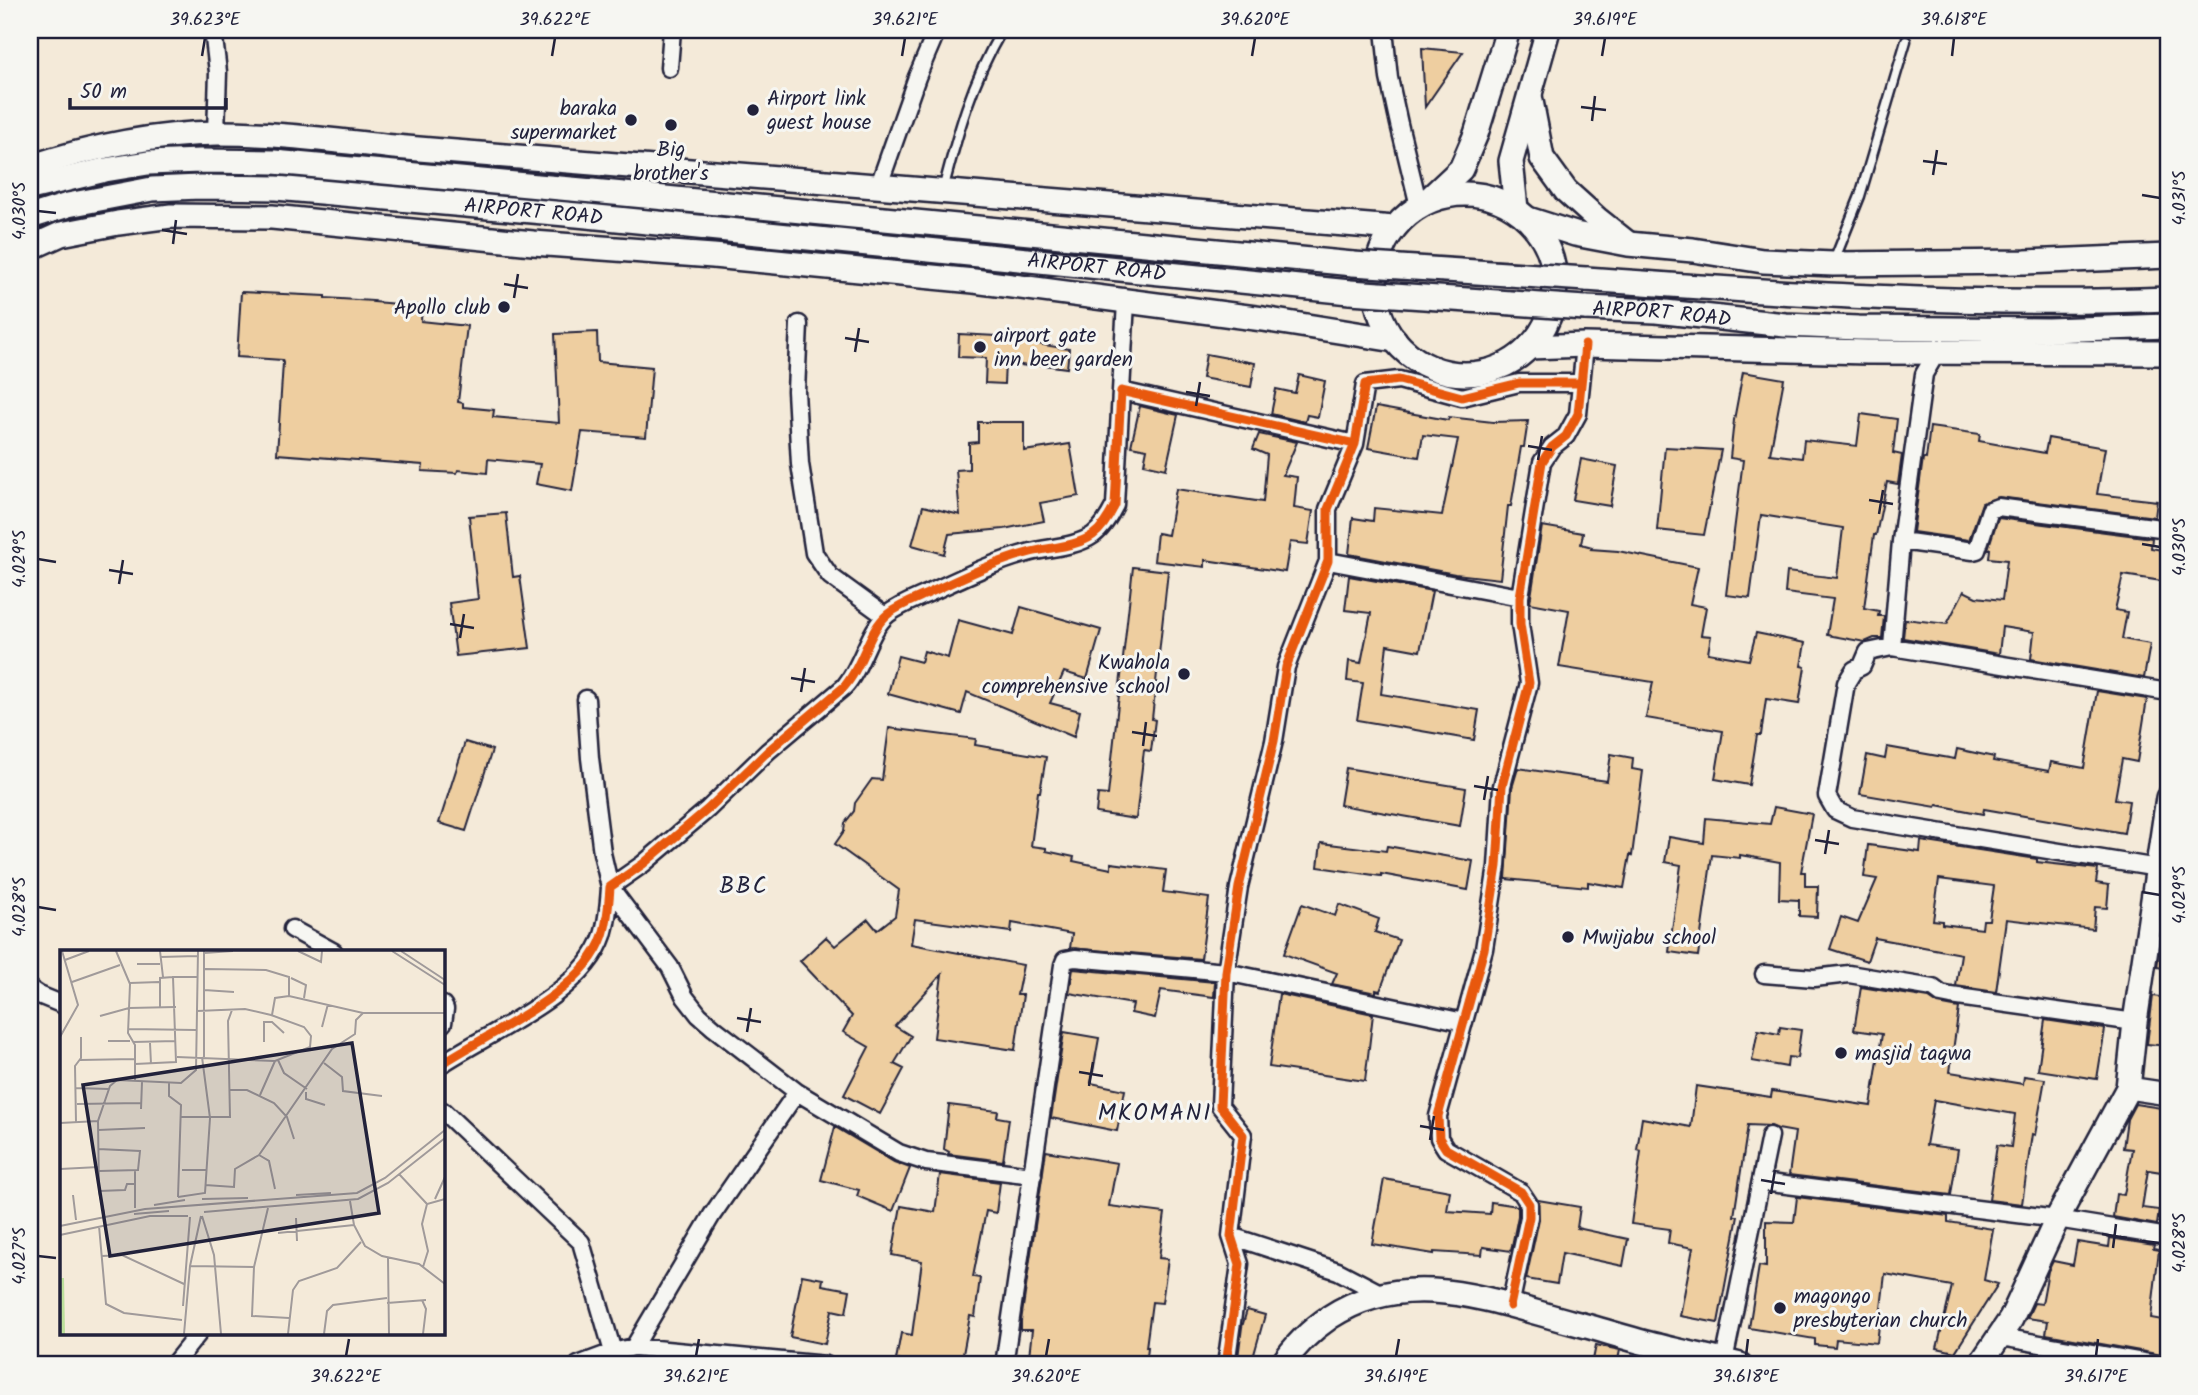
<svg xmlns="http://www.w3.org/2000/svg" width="2198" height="1395" viewBox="0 0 2198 1395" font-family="Kalam,sans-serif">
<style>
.building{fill:#eecea0;stroke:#22223b;stroke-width:2;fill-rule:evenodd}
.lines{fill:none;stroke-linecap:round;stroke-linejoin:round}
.service-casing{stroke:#22223b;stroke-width:13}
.minor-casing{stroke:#22223b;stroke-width:21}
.tertiary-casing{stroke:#22223b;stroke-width:26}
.secondary-casing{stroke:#22223b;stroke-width:28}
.service{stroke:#f6f6f2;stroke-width:8}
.minor{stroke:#f6f6f2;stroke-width:16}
.tertiary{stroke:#f6f6f2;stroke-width:21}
.secondary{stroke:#f6f6f2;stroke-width:23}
.secondary-bridge-casing{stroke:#22223b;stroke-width:28;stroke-linecap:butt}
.secondary-bridge{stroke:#f6f6f2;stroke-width:23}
.cycleway-casing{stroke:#f6f6f2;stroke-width:13}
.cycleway{stroke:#e8590c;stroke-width:9}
.ticks{fill:none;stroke:#22223b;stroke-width:2.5}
.poi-dot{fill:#22223b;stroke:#f6f6f2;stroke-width:2.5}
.labels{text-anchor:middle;stroke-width:6;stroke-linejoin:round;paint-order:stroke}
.poi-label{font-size:21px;fill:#22223b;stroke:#f6f6f2;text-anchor:start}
.street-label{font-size:21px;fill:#22223b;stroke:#f6f6f2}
.neighbourhood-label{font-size:23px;letter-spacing:2px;fill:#22223b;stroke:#f6f6f2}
.inset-road{fill:none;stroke:#a09a9a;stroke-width:2}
.view{fill:#22223b;fill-opacity:0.15;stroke:#22223b;stroke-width:3.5}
.inset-edge{fill:none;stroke:#22223b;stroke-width:3.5}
.neatline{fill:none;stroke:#22223b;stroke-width:2.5}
.ticks-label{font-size:18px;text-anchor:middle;fill:#22223b}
</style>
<rect width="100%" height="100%" fill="#f4ead9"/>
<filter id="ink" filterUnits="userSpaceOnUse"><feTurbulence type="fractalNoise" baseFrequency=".0143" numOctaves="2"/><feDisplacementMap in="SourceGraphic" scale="14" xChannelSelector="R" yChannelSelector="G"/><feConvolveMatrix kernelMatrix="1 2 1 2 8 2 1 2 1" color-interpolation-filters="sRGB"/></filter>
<g filter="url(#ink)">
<path class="building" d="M1422,48L1463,52L1425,107Z
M241,292L325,296V298L374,301L373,302L422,306L421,321L467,326L458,402L463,403V407L494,410L493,417L559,423L555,334L597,332L598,362L652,367L646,437L582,432L572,491L536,484L540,464L488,459L487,473L458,470L457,473L422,471L423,465L277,454L283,363L282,360L237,357Z
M959,334L1015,337L1016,334L1032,335L1031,343L1069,349L1067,368L1029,363V366L1005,363L1004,384L985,383L986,358L958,357Z
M1206,354L1255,363L1251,387L1202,378Z
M1743,372L1784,379L1770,454L1802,458L1804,440L1857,446L1861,414L1897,419L1893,453L1902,455L1898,484L1887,482L1876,535H1874L1864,608L1879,611L1878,616H1884L1882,638H1874L1865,642L1827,635L1833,599L1785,593L1787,572L1837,578L1843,528L1761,515L1750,598L1726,595L1743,460L1730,458L1734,420Z
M1299,375L1325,381L1318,417L1307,415L1305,422L1271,414L1276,389L1295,393Z
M1140,406L1178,415L1166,469L1144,464L1147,449L1131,446Z
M1376,407L1448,420L1449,417L1493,422L1528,421L1524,447H1521L1511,506H1508L1500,579L1455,574L1349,554L1353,518L1373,521L1374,508L1442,515L1458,439L1423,435L1419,457L1368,448Z
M978,422H1024V451L1070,444L1079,496L1040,503L1044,521L1004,529L949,534L944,554L912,545L923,506L960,515L956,470L969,469V443L978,442Z
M1930,427L1980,434L1979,441L2045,453L2048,438L2105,448L2097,494L2157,501L2155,517L1999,497L1982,503L1969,540L1913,532L1923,458L1926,459Z
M1259,434L1297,442L1283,475L1297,477L1294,508L1313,511L1308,544L1290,542L1285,572L1205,560V567L1154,561L1157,533L1168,535L1176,489L1263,502L1267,455L1253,449Z
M1665,447L1721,450L1704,535L1657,530Z
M1581,459L1617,466L1610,506L1573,500Z
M506,513L513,577L520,576L530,648L456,656L449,603L478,599L469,516Z
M1998,518L2152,538L2151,548L2167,551L2162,581L2123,575L2115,610L2127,612L2122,639L2150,644L2144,678L2031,659L2034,632L2002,627L1999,654L1903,638L1905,619L1947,624L1964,591L1976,597L2002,600L2007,560L1989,558L1990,549H1988Z
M1542,526L1583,533L1581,544L1592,547L1591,549L1618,551L1698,567L1690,604L1706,607L1701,635L1711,636L1708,653L1749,660L1756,633L1805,643L1801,666L1805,667L1799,704L1766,699L1761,735H1757L1749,785L1715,779L1723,731L1646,718L1653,682L1559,667L1569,610L1530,603Z
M1133,567L1168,571L1152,719L1155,720L1151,751L1144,750L1136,819L1096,813L1098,794L1108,795Z
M1349,576L1432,591L1420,651L1387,645L1381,694L1479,710L1474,740L1357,720L1363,683L1347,681L1349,661L1361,663L1371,613L1345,610Z
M1021,607L1101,630L1087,679L1064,672L1050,703L1080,711L1074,737L967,692L961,714L888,694L898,656L921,662L924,651L948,658L958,620L1013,635Z
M2097,691L2147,699L2137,762L2122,759L2115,799L2129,801L2124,833L1984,809L1983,814L1937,805L1936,807L1860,794L1867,755L1885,759L1887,747L1955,759L1957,749L1994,757L1993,761L2049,771L2051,762L2084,768Z
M889,728L976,739L975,745L1046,757L1040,792H1038L1031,846L1046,848V851L1074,857L1073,861L1111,869V863L1166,870L1163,892L1209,898L1201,959L1070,948L1072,934L1012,923L1011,932L915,919L911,944L1023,965L1017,995H1023L1015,1050L934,1038L942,974L895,1026L911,1036L894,1064L904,1069L880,1114L844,1095L869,1047L843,1032L852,1016L800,961L826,937L835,946L868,919L877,930L895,916L899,890L835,844L844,831L845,823L854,811L855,803L872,779L882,780Z
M465,742L492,750L466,831L439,823Z
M1611,754L1633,758L1632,769L1643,771L1632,856L1630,855L1624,888L1588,882V887L1506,879L1512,788L1518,768L1607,781Z
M1346,768L1466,788L1460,826L1340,805Z
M1774,807L1812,814L1801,872H1805V886H1818L1817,917L1799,916V900L1779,899L1780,862L1740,855V858L1712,855L1698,956L1669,952L1681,865L1665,862L1669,837L1704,843L1706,818L1770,824Z
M1921,841L2037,859V862L2098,869L2096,883L2109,885L2107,908L2095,907L2093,929L2006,919L1996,992L1956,986L1961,954L1875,938L1867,961L1830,949L1841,917L1858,923L1877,879L1864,877L1868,845L1920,852ZM1939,879L1994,886L1989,920H1983L1982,929L1942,924V921L1933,920Z
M1321,843L1386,851L1387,846L1473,861L1468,890L1381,874V876L1318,867Z
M2168,894V969L2157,967Z
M1302,904L1335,916L1339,904L1379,919L1375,932L1399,940L1380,991L1376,990V993L1332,984L1337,973L1284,954Z
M1073,969L1215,982L1214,997L1161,990L1155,1018L1131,1013L1133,1004L1069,993Z
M1861,987L1929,998L1938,1004L1959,1008L1950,1072L2023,1084L2024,1076L2045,1079L2035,1135L2032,1134L2022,1204L1989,1200L1997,1145L2011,1147L2015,1114L1934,1100L1926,1145L1958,1149L1951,1195L1789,1175L1795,1132L1778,1129L1771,1126L1748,1125L1734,1216H1738L1718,1323L1680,1316L1693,1248L1668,1243L1670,1229L1631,1224L1641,1151L1637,1150L1642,1118L1691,1127L1696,1086L1771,1097L1772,1091L1871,1106L1882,1034L1854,1030Z
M1279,994L1373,1014L1365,1081L1269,1067Z
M2153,996L2168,998V1046L2147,1044Z
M2045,1020L2105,1029L2097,1079L2038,1070Z
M1780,1027L1801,1030L1797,1058L1788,1057L1787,1067L1752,1061L1758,1030L1779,1034Z
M1064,1032L1099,1038L1091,1083L1125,1090L1117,1131L1051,1118Z
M2135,1104L2168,1109V1173L2148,1170L2142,1208L2159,1210L2157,1225L2113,1217L2116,1194L2124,1195L2132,1149L2123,1148L2127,1119Z
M949,1105L998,1111L997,1117L1009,1119L1003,1161L948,1154L949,1152L944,1149Z
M835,1127L894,1162L910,1168L893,1211L857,1196L859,1190L821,1180Z
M1046,1151L1117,1163L1109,1206L1165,1213L1159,1258L1168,1259L1162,1303L1152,1302L1146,1347H1148L1146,1365H1028L1032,1330H1021V1321Z
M940,1174L1000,1182L996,1213L986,1211L973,1277L980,1278L975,1317L970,1316L961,1365H925L896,1360L901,1333L912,1335L922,1261L892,1255L901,1206L935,1212Z
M1384,1179L1450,1191L1447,1211L1490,1214L1491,1202L1518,1206V1216L1511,1251L1483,1247L1482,1255L1434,1252V1254L1372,1244Z
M1797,1197L1948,1216V1222L1993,1229L1984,1280L1998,1284L1955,1352L1937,1348L1952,1286L1885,1274L1877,1343L1836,1339L1835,1347L1815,1345V1339L1749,1328L1759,1266L1766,1267V1221L1794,1222Z
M1538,1200L1580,1207L1577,1228L1628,1239L1623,1266L1562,1253L1557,1284L1526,1279L1539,1219Z
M2110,1238L2154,1245L2153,1249L2159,1250L2151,1318L2168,1321V1358L2162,1355L2046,1334L2048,1321L2027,1318L2034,1303L2042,1304L2048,1271L2053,1261L2073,1265L2077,1242L2109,1247Z
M802,1275L823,1279L822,1285L850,1290L846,1313L832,1310L825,1344L790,1337Z
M1247,1310L1265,1315L1251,1365H1237L1242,1327Z
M1596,1345L1620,1350L1617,1365H1592Z"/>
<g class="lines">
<defs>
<path id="service" d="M943,190C958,132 971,83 1002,30
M1834,261L1860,196L1906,41"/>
<path id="minor" d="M213,30L218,72L216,133
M1384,30L1389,78L1399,124L1419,206
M669,68L672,30
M879,185L917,77L937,30
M799,324L796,391L800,464L814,553L830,576L885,616
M1121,391L1126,302
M1901,541L1973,551L1977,550L1990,510L1998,507L2168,529
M1328,561L1520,597
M1892,647L1901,541L1924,374L1937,352
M586,699L590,758L602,853L610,887L670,967L685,997L699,1015L714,1028L797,1092L899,1153L926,1162L1033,1175
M2158,868L1852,818L1835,810L1827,796L1846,683L1854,670L1862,666L1868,652L1892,647L2168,692
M292,929L334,952
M1764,974L1814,978L1849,974L1933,988L1941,994L1951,996L2135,1022
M30,989L39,995L61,1004
M443,1005L445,1009L443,1023
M443,1063C492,1031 584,993 603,935C608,919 609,903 610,887L643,864L708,809L768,751L844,687C863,666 868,630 888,614C901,604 916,599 931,592C964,577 996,561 1031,552C1051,547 1076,547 1093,535C1103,528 1110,515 1115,505L1121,391L1355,444
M443,1111L581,1242L613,1352
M1762,1182L2057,1219L2168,1237
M1231,1236L1338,1271L1382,1294
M1510,1306L1529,1217V1204L1521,1192L1446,1149L1439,1138L1438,1116L1484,949L1497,866L1502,786L1529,683L1520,624V597L1542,462L1552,447L1566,436L1578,414L1585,345
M2001,1337L2160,1365
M634,1347L712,1215L797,1092
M1724,1361L1770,1136
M173,1365L198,1334
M578,1365L613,1352L634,1347L826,1365
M1004,1365L1063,965L1065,960L1075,958L1226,972L1464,1022
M1226,1365L1240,1264L1231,1236L1243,1135L1220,1106L1226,972L1239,887L1274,741L1286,667L1328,561V509L1355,444L1365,384L1399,380L1462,397L1519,383H1581"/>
<path id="tertiary" d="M2128,1088L2168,1094"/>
<g id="secondary">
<path d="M1530,96L1542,158L1566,191L1597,219L1626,242"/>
<path d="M30,167C90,147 155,134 218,133C277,133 336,141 394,147L1394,228"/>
<path d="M30,188L105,170L148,163L200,161L274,162L582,190L1353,264"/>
<circle cx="1465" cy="284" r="90"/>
<path d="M1428,200L1461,169L1476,134L1508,30"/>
<path d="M1516,209L1511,161L1548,30"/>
<path id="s1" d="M30,217L68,205L152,189L200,187L276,188L577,215L1350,292"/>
<path d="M1528,219L1575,234L1628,244L1693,250L1763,261L1833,264L2025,262L2168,256"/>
<path d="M30,248L61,234L118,223L171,216L272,217L533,243L713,256L974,281L1263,319L1395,340"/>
<path d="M1586,279C1780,293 1974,307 2168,299"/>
<path id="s2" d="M1585,308L1656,311L1785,325L1858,328L2048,330L2168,326"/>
<path d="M1529,347L1585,345L1867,352L2168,353"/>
<path d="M1282,1365C1295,1345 1311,1330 1330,1317C1407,1266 1491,1301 1571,1322C1600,1329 1628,1339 1658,1346C1685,1353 1713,1358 1740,1365"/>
<path d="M1980,1365L2011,1319L2057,1219L2128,1088L2135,1022L2168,798"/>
</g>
</defs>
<use href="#service" class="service-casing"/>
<use href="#minor" class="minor-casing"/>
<use href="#tertiary" class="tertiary-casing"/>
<use href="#secondary" class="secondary-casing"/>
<use href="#service" class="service"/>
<use href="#minor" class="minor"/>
<use href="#tertiary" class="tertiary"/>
<use href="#secondary" class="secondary"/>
<defs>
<path id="secondary-bridge" d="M1353,264L1586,279
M1350,292L1585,308"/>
</defs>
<use href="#secondary-bridge" class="secondary-bridge-casing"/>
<use href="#secondary-bridge" class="secondary-bridge"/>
<defs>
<path id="cycleway" d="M443,1063C492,1031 584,993 603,935C608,919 609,903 610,887L643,864L708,809L768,751L844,687C863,666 868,630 888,614C901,604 916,599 931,592C964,577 996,561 1031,552C1051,547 1076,547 1093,535C1103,528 1110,515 1115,505L1121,391L1355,444
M1510,1306L1529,1217V1204L1521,1192L1446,1149L1439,1138L1438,1116L1484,949L1497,866L1502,786L1529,683L1520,624V597L1542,462L1552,447L1566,436L1578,414L1585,345
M1226,1365L1240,1264L1231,1236L1243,1135L1220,1106L1226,972L1239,887L1274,741L1286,667L1328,561V509L1355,444L1365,384L1399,380L1462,397L1519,383H1581"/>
</defs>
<use href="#cycleway" class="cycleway-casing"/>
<use href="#cycleway" class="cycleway"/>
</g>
</g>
<path class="ticks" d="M202,56L205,38M552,56L555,38M902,56L905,38M1252,56L1255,38M1602,56L1605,38M1952,56L1954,38M1581,107L1606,110M1592,121L1595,96M1923,161L1947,164M1933,175L1937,150M2142,195L2160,198M38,211L56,213M162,230L187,234M173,244L176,220M504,284L528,288M514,298L518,274M845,338L869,342M855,352L859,328M1186,392L1210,396M1196,406L1200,382M1528,446L1552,450M1538,460L1542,436M1869,500L1893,504M1879,514L1883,490M2142,544L2160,547M38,559L56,562M109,570L133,574M119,584L123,560M450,624L474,628M460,638L464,614M791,678L815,682M801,692L805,668M1132,732L1157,736M1143,746L1146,722M1474,786L1498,790M1484,800L1488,776M1815,840L1839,844M1825,854L1829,830M2142,892L2160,895M38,907L56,910M737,1018L761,1022M747,1032L751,1008M1079,1072L1103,1076M1089,1086L1093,1062M1420,1126L1444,1130M1430,1140L1434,1116M1761,1180L1785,1184M1771,1194L1775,1170M2102,1234L2127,1238M2142,1241L2160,1243M2113,1248L2116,1224M38,1256L56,1258M346,1356L349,1339M696,1356L699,1339M1046,1356L1049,1339M1396,1356L1399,1339M1746,1356L1748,1339M2096,1356L2098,1339"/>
<g class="poi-dot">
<circle cx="753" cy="110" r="7"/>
<circle cx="631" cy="120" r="7"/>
<circle cx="671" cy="125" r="7"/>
<circle cx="504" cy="307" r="7"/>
<circle cx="980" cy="347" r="7"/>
<circle cx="1184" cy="674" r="7"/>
<circle cx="1568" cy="937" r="7"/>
<circle cx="1841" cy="1053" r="7"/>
<circle cx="1780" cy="1308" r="7"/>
</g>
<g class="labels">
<g class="poi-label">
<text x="767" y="105">Airport link<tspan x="767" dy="24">guest house</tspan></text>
<text x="617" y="115" text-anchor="end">baraka<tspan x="617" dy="24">supermarket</tspan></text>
<text x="671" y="156" text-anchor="middle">Big<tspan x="671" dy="24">brother's</tspan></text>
<text x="490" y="314" text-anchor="end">Apollo club</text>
<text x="994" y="342">airport gate<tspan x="994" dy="24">inn beer garden</tspan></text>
<text x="1170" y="669" text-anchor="end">Kwahola<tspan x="1170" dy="24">comprehensive school</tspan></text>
<text x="1582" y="944">Mwijabu school</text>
<text x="1855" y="1060">masjid taqwa</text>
<text x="1794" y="1303">magongo<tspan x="1794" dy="24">presbyterian church</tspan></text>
</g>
<g class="street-label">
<text dy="7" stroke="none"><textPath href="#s1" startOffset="508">AIRPORT ROAD</textPath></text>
<text dy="7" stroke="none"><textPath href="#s1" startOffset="1074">AIRPORT ROAD</textPath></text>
<text dy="7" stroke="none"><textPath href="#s2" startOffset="77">AIRPORT ROAD</textPath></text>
</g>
<g class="neighbourhood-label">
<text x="744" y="893">BBC</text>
<text x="1155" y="1120">MKOMANI</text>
</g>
</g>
<g transform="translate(60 950)">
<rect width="385" height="385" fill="#f4ead9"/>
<path d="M0,328H4L5,384H0Z" fill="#bce09b"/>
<path class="inset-road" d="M56,1L70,34L68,83L75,95V130M100,1L103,27M144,1V107M238,1L261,12L262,1M332,1L385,35M341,1L385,30M144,3L173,1M100,7L137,6M5,10L29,1M77,14H100M145,19L206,20L229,27V46M231,28L246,35L244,48M12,32L60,15M70,33L99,32M144,40L174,42M100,58V28L113,27M212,65L215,48L229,46L303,63H385M40,66L69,58L116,57M262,77L268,54M69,79L136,80M0,87L18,55L2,1M48,91H70M73,92L116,91M204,92V72H212L224,83M90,93L91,114M117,107L215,111L250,97L251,86L244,77L211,65L185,59L137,61M20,110L75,109M218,110L224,123L247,139M264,113L282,127L283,141L322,146M75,114L116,112L113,27H137M109,133V146L121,155L118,247M16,138L49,139M170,140H187L214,153L227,167L234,189M246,142V149L265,155M200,145L215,111M17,154L81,153M81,159L82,132M120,167H170L168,71L172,60M16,172L15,116L21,108V87M0,173L38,171M38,180L85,178M38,199L80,201L78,220L39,221M199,205L209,211L215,239M0,219L39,217M122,220H146M75,221V258M339,224L367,254M145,235L174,237L175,219L199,205L272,99L295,84L296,70L303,63M39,241L65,240L67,234H76M13,245L16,270M236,245L271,243M118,247L145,243L150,168L142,107M142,249L188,248M375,249L385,227M290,251L294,275L305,296L322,306L359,314L385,334M94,255L125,250M144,262L298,249L328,233L385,188M44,263L39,242L38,171L50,136L57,130L121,133L136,120L138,1M74,264L109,261M142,266L154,305L161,384M236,268L237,291M0,276L85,259L297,243L325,228L385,180M39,276L46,354L64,363L122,370M218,283L294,275M0,285L90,266H128M42,306L62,305L124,334M328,308L329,384M130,316L194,317L192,366L229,368M194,317L208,258M363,317L368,301L362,274L367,254L385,249M362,350L366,359L363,384M327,353L366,350M123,356L130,267M124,384L130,316L141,266M228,384L233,340L239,331L277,318L301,292M264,384L267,361L273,355L327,348"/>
<path class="view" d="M292,93L319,263L50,306L23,135Z"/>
<rect width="385" height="385" class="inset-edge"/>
</g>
<rect width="2198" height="1395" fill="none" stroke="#f6f6f2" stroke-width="77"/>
<path d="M70 98v10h156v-10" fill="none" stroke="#22223b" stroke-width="3.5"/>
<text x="80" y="98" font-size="21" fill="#22223b" stroke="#f6f6f2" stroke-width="5" paint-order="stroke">50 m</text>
<rect x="38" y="38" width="2122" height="1318" class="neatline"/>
<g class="ticks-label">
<text x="205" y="25">39.623°E</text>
<text x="555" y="25">39.622°E</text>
<text x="905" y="25">39.621°E</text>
<text x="1255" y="25">39.620°E</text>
<text x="1605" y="25">39.619°E</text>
<text x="1954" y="25">39.618°E</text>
<text transform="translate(2179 198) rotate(-90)" y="6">4.031°S</text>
<text transform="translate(19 211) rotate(-90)" y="6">4.030°S</text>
<text transform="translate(2179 547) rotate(-90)" y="6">4.030°S</text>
<text transform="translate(19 559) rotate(-90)" y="6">4.029°S</text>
<text transform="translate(2179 895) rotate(-90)" y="6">4.029°S</text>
<text transform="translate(19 907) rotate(-90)" y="6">4.028°S</text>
<text transform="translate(2179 1243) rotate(-90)" y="6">4.028°S</text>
<text transform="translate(19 1256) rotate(-90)" y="6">4.027°S</text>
<text x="346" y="1382">39.622°E</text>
<text x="696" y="1382">39.621°E</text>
<text x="1046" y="1382">39.620°E</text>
<text x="1396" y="1382">39.619°E</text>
<text x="1746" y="1382">39.618°E</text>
<text x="2096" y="1382">39.617°E</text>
</g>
</svg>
